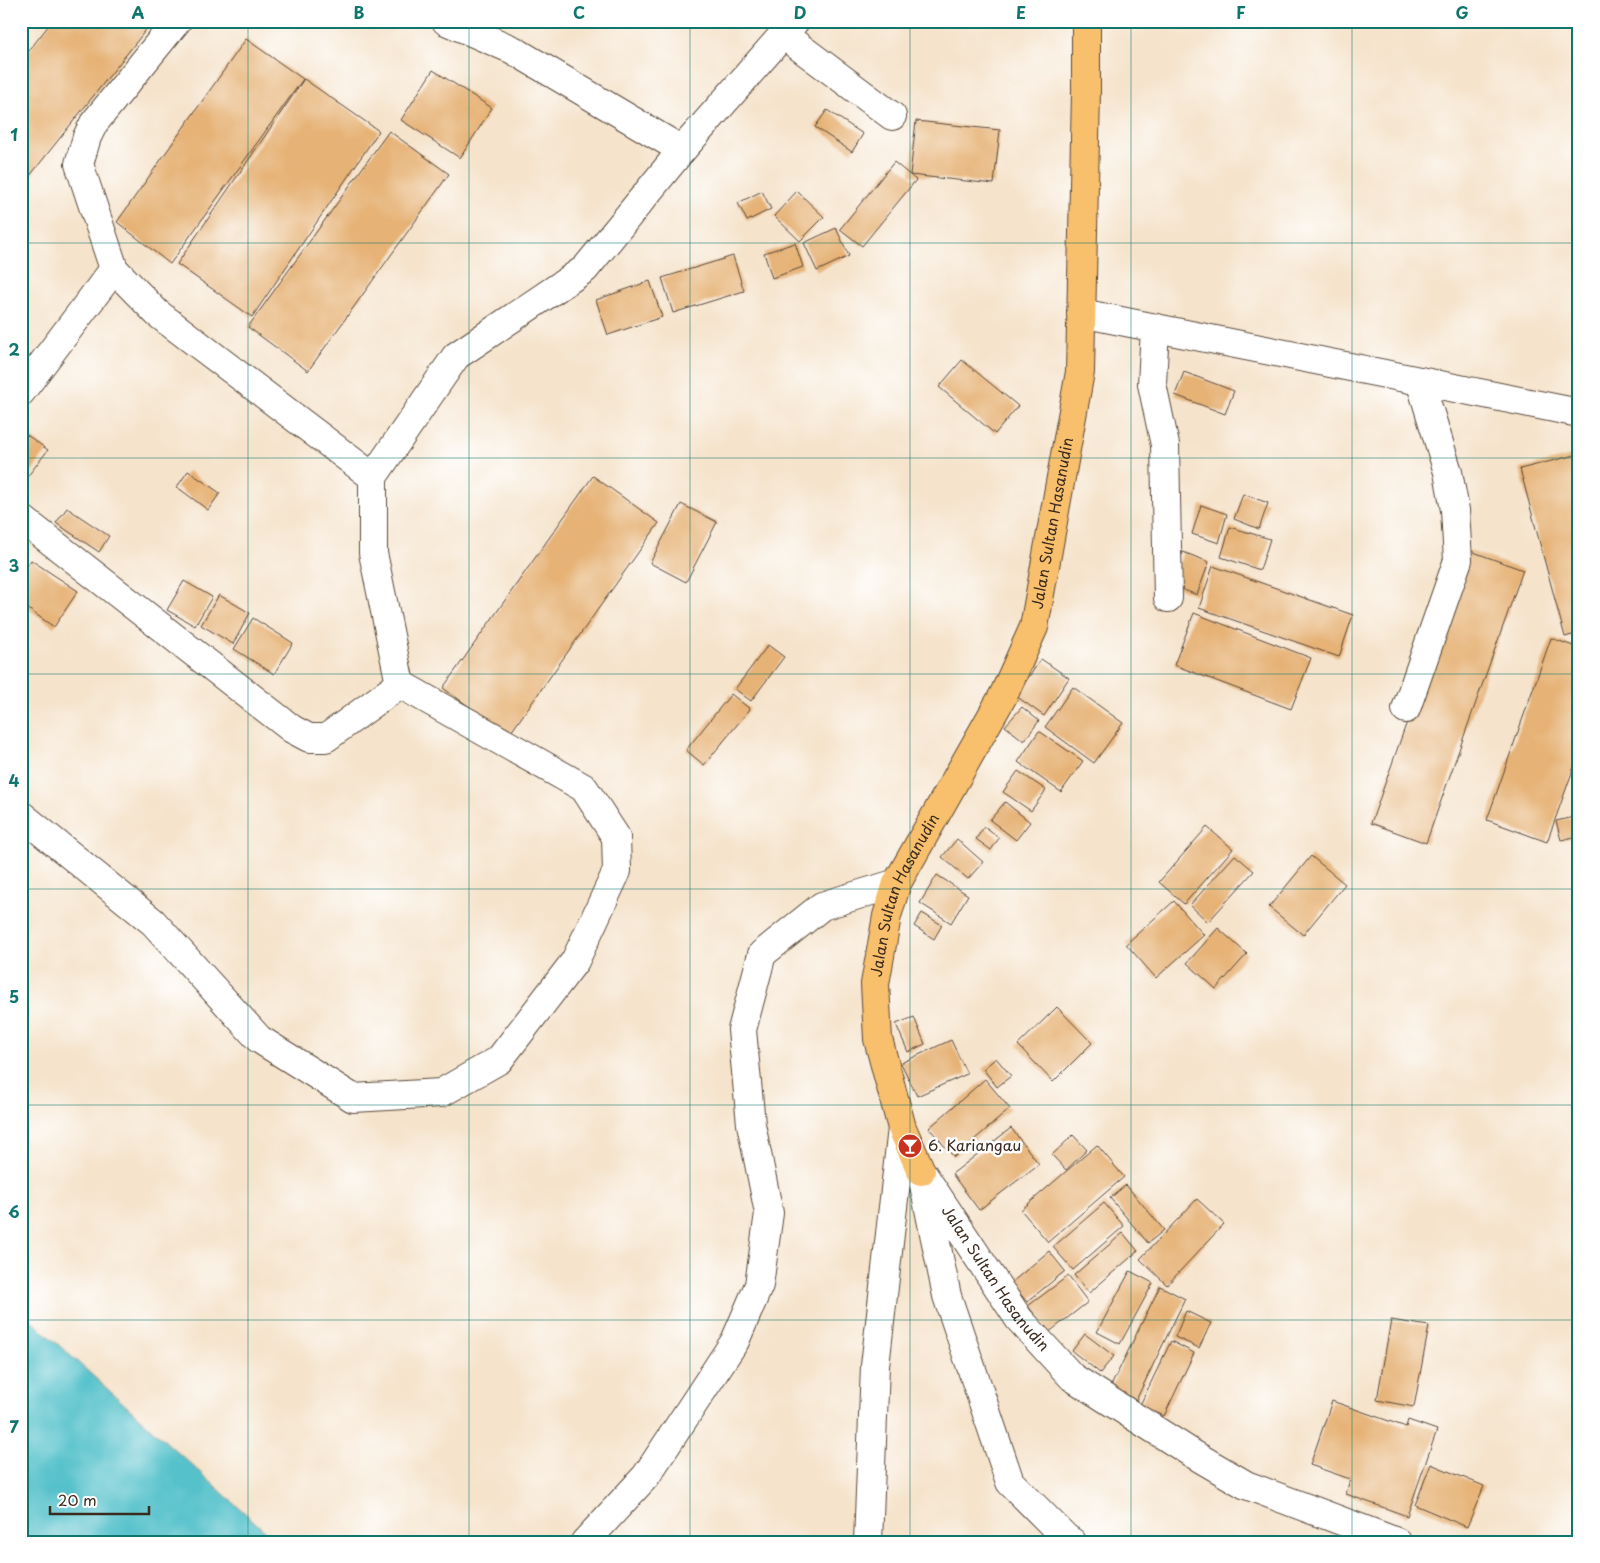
<svg xmlns="http://www.w3.org/2000/svg" width="1600" height="1563" viewBox="0 0 1600 1563" font-family="'Playpen Sans',sans-serif">
<style>
.water{fill:#54c1cb;stroke:#487674}
.building{fill:#e6b276}
.lines{fill:none;stroke-linecap:round;stroke-linejoin:round}
.minor-casing{stroke:#574638;stroke-width:30}
.major-casing{stroke:#574638;stroke-width:30}
.minor{stroke:#fff;stroke-width:28}
.major{stroke:#f8bf6c;stroke-width:28}
.grid{fill:none;stroke:#0f766e;stroke-width:1;stroke-opacity:0.55}
.labels{text-anchor:middle;stroke-width:5;stroke-linejoin:round;paint-order:stroke}
.street-label{font-size:15px;fill:#3b2a1e;stroke:#fff}
.poi-label{font-size:15px;fill:#3b2a1e;stroke:#fff;text-anchor:start}
.neatline{fill:none;stroke:#0f766e;stroke-width:2}
.grid-label{font-size:16px;text-anchor:middle;font-weight:bold;fill:#0f766e}
</style>
<rect width="100%" height="100%" fill="#fff"/>
<filter id="ink" filterUnits="userSpaceOnUse"><feTurbulence type="fractalNoise" baseFrequency=".02" numOctaves="2"/><feDisplacementMap in="SourceGraphic" scale="10" xChannelSelector="R" yChannelSelector="G"/><feConvolveMatrix kernelMatrix="1 2 1 2 8 2 1 2 1" color-interpolation-filters="sRGB"/></filter>
<filter id="wash" filterUnits="userSpaceOnUse"><feTurbulence type="fractalNoise" baseFrequency=".0096" numOctaves="4" result="noise"/><feDisplacementMap in="SourceGraphic" scale="20" xChannelSelector="R" yChannelSelector="G"/><feGaussianBlur stdDeviation="1.12" result="paint"/><feColorMatrix in="noise" values="0 0 0 0 0 0 0 0 0 0 0 0 0 0 0 0 0 1.4 0 .05"/><feComposite in="paint" operator="in"/></filter>
<g filter="url(#wash)">
<rect width="100%" height="100%" fill="#f5e3cb"/>
<path class="water" d="M21,1311L277,1542H21Z"/>
<g id="blocks">
<path class="building" d="M52,21H153L21,187V61Z
M246,39L303,79L170,264L117,222Z
M433,70L492,108L460,158L401,120Z
M304,79L379,131L252,317L177,264Z
M827,110L863,134L852,152L815,127Z
M916,121L1000,130L994,184L910,175Z
M389,131L449,174L308,371L248,327Z
M894,162L916,180L862,246L840,229Z
M762,191L771,209L747,221L738,203Z
M797,191L824,217L800,241L774,216Z
M836,228L849,256L817,271L804,243Z
M21,240L28,245L21,254Z
M795,243L803,267L772,278L764,253Z
M733,256L744,291L673,313L662,278Z
M650,281L662,317L608,335L596,300Z
M962,360L1018,406L995,434L939,387Z
M1184,372L1234,391L1225,414L1175,395Z
M27,435L48,450L24,481L21,479V443Z
M1579,454V633L1565,637L1520,469Z
M188,471L220,493L208,510L177,487Z
M593,476L659,523L509,735L443,688Z
M1243,494L1268,503L1259,529L1234,519Z
M681,504L717,522L686,582L650,563Z
M1201,505L1227,514L1219,543L1192,534Z
M67,508L109,536L99,552L56,523Z
M1230,527L1270,539L1260,570L1221,557Z
M1468,550L1523,570L1426,843L1371,823Z
M1183,552L1209,562L1197,595L1171,585Z
M31,560L78,591L54,627L21,604V575Z
M1213,566L1353,615L1339,657L1199,608Z
M184,581L212,597L195,626L167,610Z
M219,595L250,613L233,644L201,625Z
M1194,613L1311,658L1291,709L1174,665Z
M253,618L293,643L274,674L234,649Z
M1551,638L1579,648V753L1547,842L1487,820Z
M768,645L784,657L751,701L735,689Z
M1041,659L1069,678L1044,716L1016,696Z
M1073,687L1123,723L1094,763L1045,727Z
M731,694L750,709L704,765L686,750Z
M1022,707L1039,721L1024,741L1005,726Z
M1039,731L1083,761L1061,792L1018,762Z
M1018,771L1046,790L1031,811L1003,792Z
M1005,802L1030,822L1016,840L990,820Z
M1579,816V836L1561,840L1556,821Z
M984,827L999,838L991,850L976,839Z
M1207,827L1233,849L1184,904L1159,882Z
M957,839L983,862L968,879L942,857Z
M1235,855L1254,871L1208,922L1190,905Z
M1311,856L1345,884L1303,935L1269,907Z
M937,875L968,895L951,923L920,903Z
M1174,901L1204,935L1156,978L1126,944Z
M922,913L942,925L934,939L914,926Z
M1218,928L1247,954L1216,989L1187,963Z
M1057,1007L1092,1043L1053,1082L1018,1045Z
M914,1017L925,1044L908,1052L896,1024Z
M951,1040L967,1074L917,1096L901,1063Z
M996,1058L1011,1076L997,1087L983,1069Z
M985,1079L1010,1109L954,1157L929,1128Z
M1011,1128L1039,1164L979,1210L952,1174Z
M1073,1135L1087,1150L1066,1170L1052,1155Z
M1097,1145L1124,1177L1048,1242L1021,1210Z
M1126,1185L1164,1230L1148,1243L1110,1198Z
M1197,1199L1224,1224L1167,1285L1140,1259Z
M1104,1203L1124,1226L1073,1270L1053,1247Z
M1123,1233L1138,1251L1089,1293L1074,1275Z
M1049,1251L1065,1271L1027,1302L1011,1283Z
M1130,1271L1153,1283L1120,1344L1097,1332Z
M1068,1276L1088,1302L1048,1333L1028,1306Z
M1160,1286L1185,1299L1136,1400L1110,1388Z
M1186,1311L1211,1323L1199,1348L1175,1337Z
M1391,1320L1429,1326L1414,1407L1377,1400Z
M1085,1334L1114,1356L1100,1373L1072,1351Z
M1171,1341L1194,1353L1164,1416L1140,1405Z
M1332,1401L1406,1427L1408,1420L1437,1430L1407,1516L1346,1494L1350,1479L1310,1465Z
M1431,1464L1484,1486L1467,1527L1415,1505Z"/>
</g>
</g>
<g filter="url(#ink)">
<use href="#blocks" fill-opacity="0" stroke="#574638" stroke-width="1"/>
<g class="lines">
<defs>
<g id="minor">
<path d="M177,21L94,123L87,137L79,164L114,269L157,313L373,477"/>
<path d="M446,21L513,50L682,150"/>
<path d="M782,34L892,116"/>
<path d="M1081,313L1579,413"/>
<path d="M1155,328L1152,384L1165,445L1168,598"/>
<path d="M21,392L114,269"/>
<path d="M21,518L292,729L309,738H326L400,684L584,788L616,837L617,871L575,961L499,1060L441,1093L353,1098L259,1039L153,922L21,815"/>
<path d="M400,684L373,553V477L456,356L585,269L682,150L795,21"/>
<path d="M1406,709L1458,560L1455,510L1448,472L1420,381"/>
<path id="s1" d="M921,1171L1019,1319L1072,1377L1193,1454L1246,1485L1397,1542"/>
<path d="M924,1185L947,1296L1010,1482L1066,1538L1072,1542"/>
<path d="M585,1542L646,1476L735,1341L759,1285L769,1213L751,1124L742,1030L762,954L822,906L897,883"/>
<path d="M868,1542L875,1366L902,1128"/>
</g>
<g id="major">
<path id="s2" d="M921,1171L902,1128L878,1039L875,984L887,916L897,883L1004,694L1034,627L1080,372L1086,92V21"/>
</g>
</defs>
<use href="#minor" class="minor-casing"/>
<use href="#major" class="major-casing"/>
<use href="#minor" class="minor"/>
<use href="#major" class="major"/>
</g>
</g>
<path class="grid" d="M248,21V1542M469,21V1542M690,21V1542M910,21V1542M1131,21V1542M1352,21V1542M21,243H1579M21,458H1579M21,674H1579M21,889H1579M21,1105H1579M21,1320H1579"/>
<defs>
<symbol id="bar-disc" viewBox="-11 -11 22 22"><circle r="9.5" fill="#c8321e" stroke="#fff"/><path d="M-6-5H6L.8 .8V4.5H3.5V6h-7V4.5H-.8V.8Z" fill="#fff"/></symbol>
</defs>
<g fill-rule="evenodd">
<use href="#bar-disc" x="896" y="1132" width="28" height="28"/>
</g>
<g class="labels">
<g class="street-label">
<text dy="5" stroke="none"><textPath href="#s2" startOffset="694">Jalan Sultan Hasanudin</textPath></text>
<text dy="5" stroke="none"><textPath href="#s2" startOffset="289">Jalan Sultan Hasanudin</textPath></text>
<text dy="5" stroke="none"><textPath href="#s1" startOffset="131">Jalan Sultan Hasanudin</textPath></text>
</g>
<g class="poi-label">
<text x="928" y="1151">6. Kariangau</text>
</g>
</g>
<rect width="1600" height="1563" fill="none" stroke="#fff" stroke-width="55"/>
<path d="M50 1506v8h99v-8" fill="none" stroke="#3b2a1e" stroke-width="2.5"/>
<text x="58" y="1506" font-size="15" fill="#3b2a1e" stroke="#ffffff" stroke-width="4" paint-order="stroke">20 m</text>
<rect x="28" y="28" width="1544" height="1508" class="neatline"/>
<g class="grid-label">
<text x="138" y="19">A</text>
<text x="359" y="19">B</text>
<text x="579" y="19">C</text>
<text x="800" y="19">D</text>
<text x="1021" y="19">E</text>
<text x="1241" y="19">F</text>
<text x="1462" y="19">G</text>
<text x="14" y="141">1</text>
<text x="14" y="356">2</text>
<text x="14" y="572">3</text>
<text x="14" y="787">4</text>
<text x="14" y="1003">5</text>
<text x="14" y="1218">6</text>
<text x="14" y="1433">7</text>
</g>
</svg>
